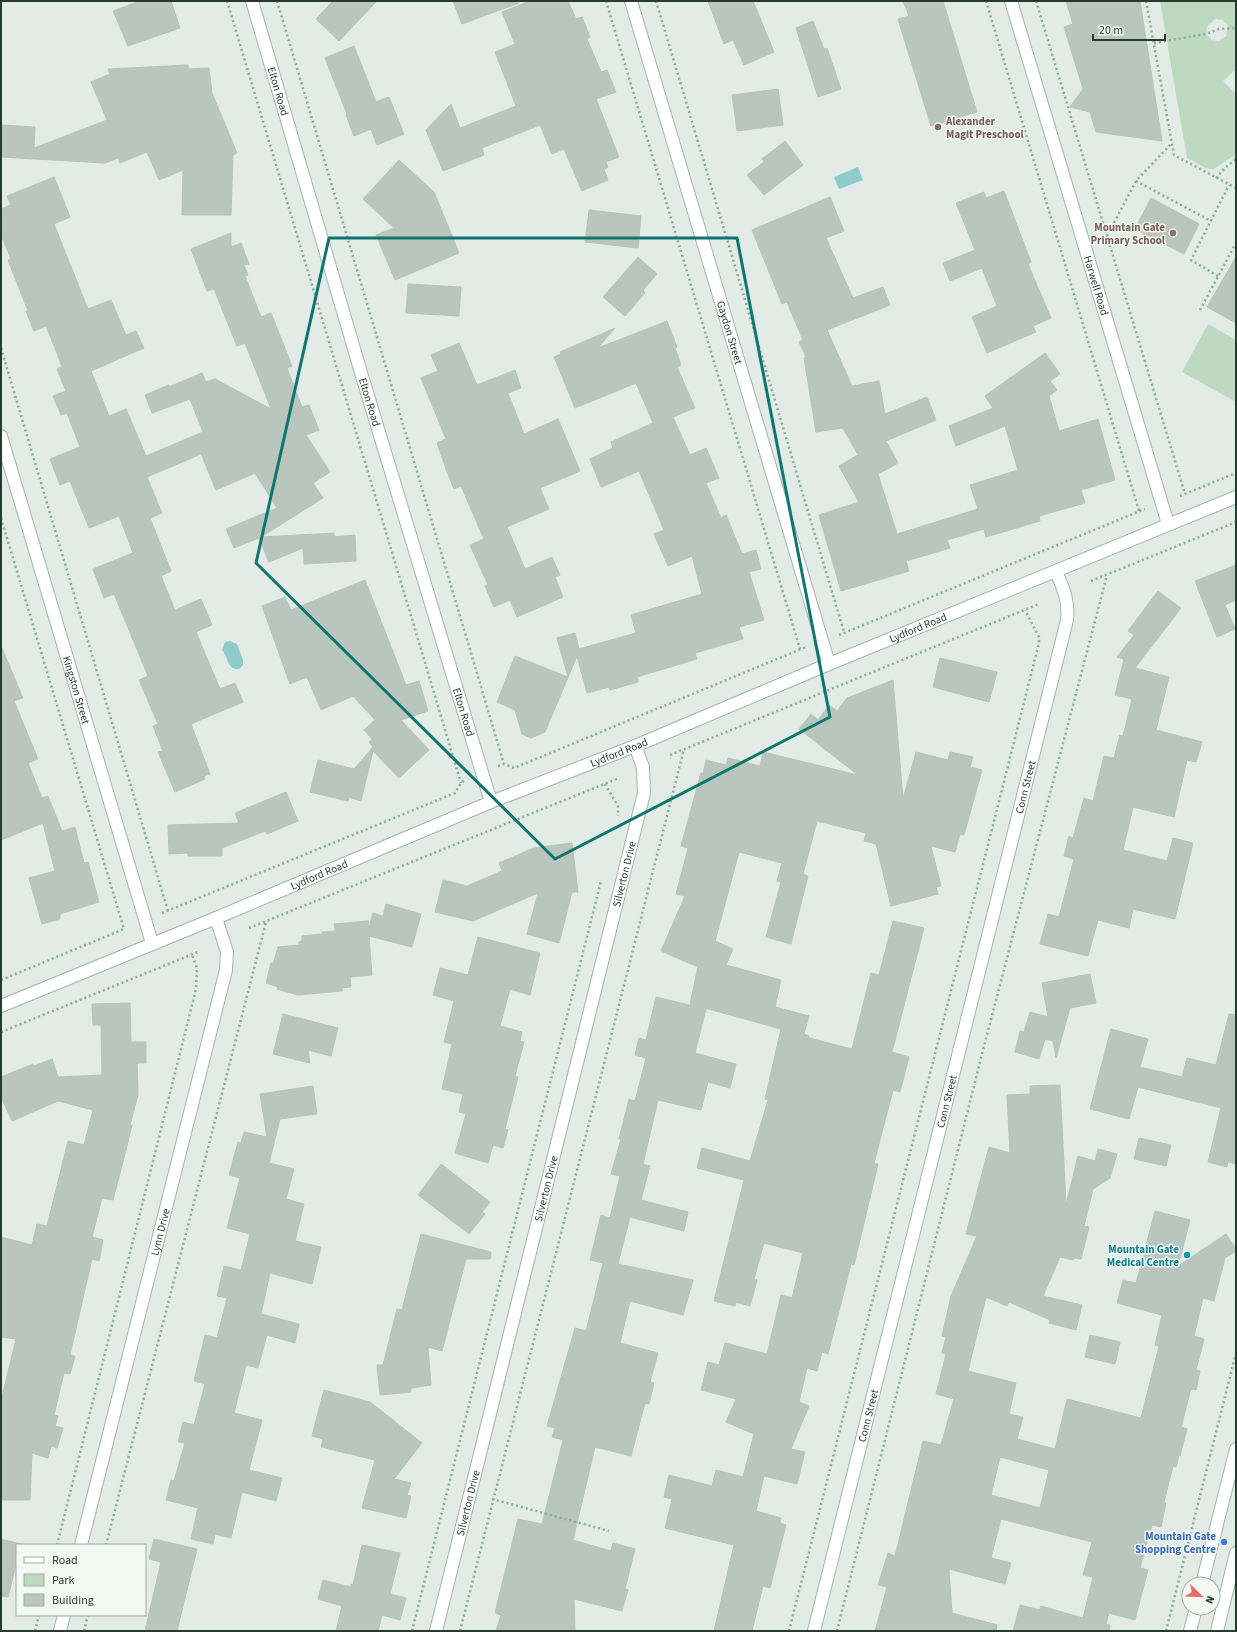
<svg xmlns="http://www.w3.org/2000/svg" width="1237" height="1632" viewBox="0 0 1237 1632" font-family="'Source Sans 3',sans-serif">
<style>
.green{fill:#bddac0;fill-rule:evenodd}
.water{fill:#8fcbca}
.building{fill:#b8c6be;stroke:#b5c4bb;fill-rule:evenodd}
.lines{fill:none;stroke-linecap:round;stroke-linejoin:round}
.minor-casing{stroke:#a5b3ac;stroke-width:14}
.path{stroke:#86ac99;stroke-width:2.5;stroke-dasharray:2 3;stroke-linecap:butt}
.minor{stroke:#fff;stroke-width:12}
.marked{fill:none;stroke:#0f766e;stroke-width:3;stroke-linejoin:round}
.education-dot{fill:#8d6e63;stroke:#f3f8f4;stroke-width:1.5}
.culture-dot{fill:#0f9aa8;stroke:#f3f8f4;stroke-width:1.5}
.shop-dot{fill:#3f7fe0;stroke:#f3f8f4;stroke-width:1.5}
.labels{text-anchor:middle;stroke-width:3;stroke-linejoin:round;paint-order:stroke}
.street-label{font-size:11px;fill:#243b30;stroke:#f3f8f4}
.education-label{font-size:11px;font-weight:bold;fill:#785e54;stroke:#f3f8f4;text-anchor:start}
.culture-label{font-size:11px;font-weight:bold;fill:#0d838f;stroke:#f3f8f4;text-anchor:end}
.shop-label{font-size:11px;font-weight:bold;fill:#366cbe;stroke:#f3f8f4;text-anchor:end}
</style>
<rect width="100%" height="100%" fill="#e2ebe6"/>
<path class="green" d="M1160,1H1236V69L1223,81L1236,94V155C1207,170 1220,176 1187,158ZM1215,19L1222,20L1228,25L1226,36L1219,41L1212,40L1206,34L1207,27Z
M1208,324L1236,340V402L1182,372Z"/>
<path class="water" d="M858,167L863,180L839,189L834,177Z
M230,641L237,644L243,660V665L239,669C227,670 228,657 222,650L225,642Z"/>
<path class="building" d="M140,1H171L180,28L128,46L113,11Z
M333,1H377L339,41L316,19Z
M453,1H519V3L462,24Z
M530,1H568L576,19L582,17L590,37L587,39L601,72L607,70L616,92L596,99L619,157L606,162L608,167L604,169L608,180L582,191L564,149L552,154L540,125L482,148L484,155L443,171L426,130L451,104L460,128L516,106L495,52L515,44L502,12Z
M708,1H753L774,52L744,65L733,40L724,44Z
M903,1H943L977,112L931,126L898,19L909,16Z
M1066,1H1140L1162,141L1096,132L1090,112L1070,107L1083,89L1064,27L1073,24Z
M813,21L824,49L827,48L841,89L818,97L796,28Z
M354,46L376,102L389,97L404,134L377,145L371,129L354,136L346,115L347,114L325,58Z
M188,65V69L209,68L212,93L237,153L233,155L231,215H182L183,170L159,180L147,152L120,163L118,158L105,163L1,157V125L35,127L34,148L107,120L91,82L110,74L108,69Z
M778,89L783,125L737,131L732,95Z
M785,141L803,165L764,195L747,175L764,162L762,159Z
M399,160L434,192L459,253L395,280L376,235L394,228L363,199Z
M54,177L70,217L54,224L88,309L111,300L126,335L136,331L144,348L91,371L109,416L126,409L146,456L203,432L190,399L152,413L145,395L169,385V387L202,373L206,382L215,379L271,409L245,343L237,346L214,289L207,291L191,249L231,233V247L241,243L249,264L244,265L248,275L245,276L261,317L271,313L292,366L287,368L302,407L309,405L319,430L306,435L330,472L313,483L323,498L261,537L334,533V537L355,535L356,561L304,564L303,548L269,562L259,538L234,548L226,529L277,508L255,473L216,490L201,454L147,477L162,513L150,518L171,571L161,576L175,610L201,599L212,625L196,632L220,689L235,683L243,702L191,724L210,774L204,776L205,779L175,792L158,752L163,751L153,726L158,724L139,680L148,676L114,594L104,598L93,569L133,553L119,516L89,528L70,481L60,485L50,459L80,447L67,413L61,415L53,396L66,391L57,369L62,366L46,326L34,331L26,311H28L8,260L11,259L1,235V209L11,205L7,196Z
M1004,191L1031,262L1028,264L1051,318L1033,326L1036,332L987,353L972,317L997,306L982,268L950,281L943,263L975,250L956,203L984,192L986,198Z
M830,197L844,231L826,238L853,298L883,287L890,305L827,330L852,386L879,381L885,414L927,397L936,420L886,441L898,463L878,474L897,534L978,509L970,485L1018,470L1005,426L956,446L949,426L993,408L985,396L1045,353L1060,374L1050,381L1057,390L1049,396L1059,431L1098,419L1115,480L1081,490L1085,503L1039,516L1040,521L986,537L984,529L947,540L950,548L906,561L909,571L841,591L819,515L859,502L839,466L858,455L843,428L816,432L804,358L806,357L799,342L803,340L787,302L782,304L752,230Z
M1151,198L1199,224L1184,254L1135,229Z
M589,210L641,216L638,248L585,242Z
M638,257L657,274L643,290L645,293L625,316L603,297Z
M1236,257V323L1207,307Z
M408,284L461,287L459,316L406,313Z
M667,321L677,347L675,348L681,365L677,367L695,408L673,417L690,455L706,448L719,478L706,483L721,518L726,515L742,554L756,550L761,569L749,572L764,620L739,627L743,639L695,653L697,659L637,677L638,682L610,690L609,687L587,693L577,656L545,732L531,738L522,734L515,710L497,702L515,656L568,677L557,638L575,633L579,649L636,633L631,615L702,594L692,556L668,566L654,534L664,530L639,471L601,487L590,459L613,448L611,442L653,423L636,383L575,408L554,357L561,354L560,352L615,328L598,348Z
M459,343L477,385L515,370L521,388L508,393L524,434L558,419L580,471L540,488L549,509L507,527L525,569L552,557L560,575L555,577L563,597L517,617L510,600L494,607L485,586L488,585L470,545L484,539L461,486L454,489L446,469L437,443L446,439L421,378L438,371L431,355Z
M1236,565V600L1225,605L1235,629L1217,637L1195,581Z
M365,580L406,685L419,681L428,711L401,720L429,750L399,778L373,751L361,801L349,797L348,801L310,792L318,760L354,769L373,747L369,742L372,739L364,730L375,720L353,696L321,710L307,677L290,684L262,606L285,597L291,610Z
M1158,591L1181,608L1135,668L1169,677L1156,730L1202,742L1196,762L1187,760L1174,817L1133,807L1123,850L1167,861L1173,838L1193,843L1175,919L1133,909L1129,928L1098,920L1088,956L1040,944L1048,914L1059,917L1074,859L1064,856L1069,836L1073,838L1084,798L1093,801L1104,756L1114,758L1120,735L1123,736L1132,699L1115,695L1124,659L1117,657L1134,635L1128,631Z
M1,646L23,698L14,701L38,759L28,763L42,798L48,796L62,831L75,827L84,863L88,862L99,902L60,914V919L42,924L29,878L55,871L43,823L1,840Z
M940,658L997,672L989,702L933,687Z
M893,680L903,799L916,752L948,760L950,752L973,757L970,767L982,770L964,835L960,834L955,852L931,846L941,886L936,887L938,894L891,906L876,844L864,841L866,833L817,821L803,874L808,876L791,944L766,937L781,882L777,881L782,863L739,852L715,941L733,949L726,965L781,980L775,1007L809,1016L804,1034L809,1036V1038L852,1049L871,973L879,975L893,921L924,928L892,1052L909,1057L900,1092L893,1090L874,1163L878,1164L854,1265L851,1264L828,1354L822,1352L817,1371L807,1368L799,1402L809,1406L791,1449L805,1452L797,1484L764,1476L756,1511L781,1518L780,1523L786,1525L770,1588L763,1586L752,1631H714L734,1545L665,1528L672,1499L664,1497L669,1475L712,1486L716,1470L743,1477L754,1434L726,1422L736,1399L701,1390L708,1362L719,1365L725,1343L767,1354L781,1295L792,1298L803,1253L764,1243L754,1279L757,1280L750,1306L736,1302L735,1306L714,1301L744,1180L697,1168L702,1148L750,1161L768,1100L765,1099L781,1029L690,1004L698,967L661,951L685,896L676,894L688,848L681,846L701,773L703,774L706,760L726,765L728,758L760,766L763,752L858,775L799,729L811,714L818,720L829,705L837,711L847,698Z
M286,792L298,821L267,834L265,831L222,848V856H188V853L169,854L168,825L239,823L235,813Z
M572,843L578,892H572L559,943L527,934L538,893L473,921L435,912L443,880L467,886L502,871L499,863L534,848Z
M386,904L421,914L412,947L369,936L372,975L350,977L351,987L342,988V991L298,995L277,989L278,987L266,983L271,963L273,964L278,947L299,945V942L302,941V936L322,934V932L335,931L334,924L368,921L369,928L373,913L383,916Z
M478,937L540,953L530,995L510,989L500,1026L522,1032L520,1041L524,1042L515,1076L518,1077L505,1129L508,1130L503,1148L493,1145L488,1163L455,1153L466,1114L459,1112L463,1094L442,1089L452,1044L444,1042L454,1001L433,995L440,968L468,975Z
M1090,974L1096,1003L1070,1008L1056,1058L1053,1041L1045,1039L1039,1059L1015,1052L1020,1031L1024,1032L1030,1012L1048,1017L1042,983Z
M656,997L706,1009L695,1053L736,1064L730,1088L708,1082L701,1110L658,1100L643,1164L650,1166L641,1200L688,1212L684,1231L630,1217L618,1264L693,1280L683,1315L630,1301L620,1343L658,1353L650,1382L654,1383L649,1404L645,1403L631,1456L595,1447L573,1540L611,1551L613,1543L635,1549L625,1589L628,1590L622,1611L574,1599L575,1631H496L501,1615L495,1613L518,1519L542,1524L563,1440L552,1437L555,1428L547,1426L575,1328L586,1331L603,1263L590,1260L601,1215L610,1218L620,1176L611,1174L621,1139H619L629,1099L635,1101L646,1058L635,1055L639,1038L646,1040Z
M130,1003L131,1042H146V1063H137L138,1095L130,1125H132L125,1154L113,1200L102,1198L92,1237L103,1240L99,1261L92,1259L70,1355L75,1356L70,1374L64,1373L54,1415L58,1416L55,1426L63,1428L57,1448L51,1446L48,1458L32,1453L30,1500H1V1401L16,1339L1,1337V1237L32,1245L37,1224L47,1226L68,1141L84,1145L93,1110L58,1101L12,1121L1,1097V1077L33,1064L34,1066L52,1059L58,1077L102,1075L101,1025H93L92,1004Z
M283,1014L338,1028L331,1056L308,1050L310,1063L273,1054Z
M1229,1014L1236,1015V1164L1228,1162L1227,1167L1208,1162L1221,1108L1138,1087L1129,1119L1090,1109L1111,1029L1148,1039L1140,1067L1182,1077L1187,1058L1216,1065Z
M1060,1085L1066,1205L1078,1156L1095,1161L1098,1149L1117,1154L1110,1178L1093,1189L1084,1226L1089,1227L1081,1259L1074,1258L1073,1260L1060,1257L1043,1296L1082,1305L1076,1330L1049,1323L1050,1320L1009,1302L1007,1306L986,1297L968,1371L1016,1383L1009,1414L1023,1417L1017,1439L1055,1449L1067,1399L1141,1418L1159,1346L1155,1345L1162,1315L1117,1303L1123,1280L1136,1283L1155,1211L1190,1220L1178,1266L1226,1234L1236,1249V1251L1225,1258L1214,1301L1203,1298L1194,1336L1204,1339L1196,1370L1200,1371L1196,1390L1191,1389L1181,1427L1187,1429L1180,1456L1179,1455L1176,1467L1173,1466L1164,1502L1166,1503L1161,1527L1152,1525L1140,1568L1148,1570L1135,1620L1109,1613L1106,1624L1110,1625L1109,1631H1013L1020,1605L1040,1610L1041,1606L1083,1618L1093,1577L1083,1575L1092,1542L1001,1519L991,1558L1011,1563L1005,1584L949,1569L952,1613L997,1625L996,1631H875L887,1587L878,1585L888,1553L895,1556L923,1441L941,1445L954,1399L936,1394L946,1354L942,1353L946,1337L942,1336L951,1296L977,1236L966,1234L989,1147L1010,1153L1007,1095L1030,1094V1086ZM1000,1457L1049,1470L1040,1508L991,1495Z
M313,1086L317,1114L280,1119L269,1163L294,1169L286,1199L304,1204L295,1241L321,1247L312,1284L270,1273L261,1314L299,1324L295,1343L267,1335L258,1368L246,1365L234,1413L262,1420L249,1470L282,1478L276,1501L242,1492L231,1538L215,1534L213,1544L191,1539L198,1508L166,1500L171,1480L174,1481L185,1443L178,1442L183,1422L194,1425L205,1384L194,1381L205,1335L217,1338L227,1298L217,1296L224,1266L241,1270L250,1234L227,1228L240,1178L229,1175L238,1142L241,1143L244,1132L267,1137L260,1094Z
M1139,1138L1171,1145L1166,1166L1134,1159Z
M441,1164L490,1202L482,1212L485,1214L469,1234L418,1195Z
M421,1234L491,1252L490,1259H466L442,1351L428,1347L431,1385L411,1388V1392L380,1395L377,1365H383L397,1309L402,1310Z
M1090,1335L1120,1342L1115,1364L1085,1357Z
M324,1390L370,1402L422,1443L394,1479L411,1483L407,1495L411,1496L406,1518L362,1508L375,1460L321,1447L323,1439L312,1436Z
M1,1539L21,1544L17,1545V1561L8,1597L1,1596Z
M154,1539L197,1549L177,1631H145L161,1562L149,1559Z
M362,1545L400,1553L390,1594L406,1598L400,1620L382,1615L378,1631H336L342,1606L318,1599L323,1580L351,1587V1584L353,1585Z"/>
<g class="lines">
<defs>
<g id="minor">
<path id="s1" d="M252,1L362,376L491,802"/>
<path id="s2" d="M631,1L829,664"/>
<path id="s3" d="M1011,1L1168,524"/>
<path id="s4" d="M1,436L152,943"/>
<path id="s5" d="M1,1006L216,918L491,802L635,746L829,664L1236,497"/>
<path id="s6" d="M81,1545L226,970L227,952L216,918"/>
<path d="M1202,1584L1236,1449"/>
<path d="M60,1631L64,1615"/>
<path id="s7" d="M436,1631L644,793L643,767L635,746"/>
<path id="s8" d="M814,1631L1067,620C1069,602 1064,589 1056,572"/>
<path d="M1190,1631L1196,1608"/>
<path d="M1217,1631L1236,1553"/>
</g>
</defs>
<use href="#minor" class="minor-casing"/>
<path class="path" d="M227,1L461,783
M277,1L504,764
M606,1L800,649
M656,1L844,632
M986,1L1139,511
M1036,1L1185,494
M1146,1L1174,155L1236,188
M1154,43L1206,34L1219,29L1236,28
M1216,178L1225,168L1236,159
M1136,181L1211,221
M1107,236L1136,181L1171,144
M1218,276L1191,260L1229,185
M1200,310L1236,243
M1,348L168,911
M1180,496L1236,473
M1,518L124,929
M1091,581L1236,522
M839,635L1145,509
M670,755L1039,604
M498,766L504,764L514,768L806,647
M605,784L618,806V816
M162,913L455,793L461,783L465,780
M249,928L619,778
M1,980L124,929
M1,1032L198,952
M492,1499L609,1531
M57,1545L196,989L197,968L192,955
M106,1545L266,922
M35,1631L39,1615
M84,1631L88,1615
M412,1631L601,881
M460,1631L684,749
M789,1631L1039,643V637L1025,610
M837,1631L983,1050L1107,575
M1166,1631L1236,1353"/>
<use href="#minor" class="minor"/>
</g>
<path class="marked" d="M329,238H737L830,717L555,859L256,563Z"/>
<g class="education-dot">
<circle cx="938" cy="127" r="4"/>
<circle cx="1173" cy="233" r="4"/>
</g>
<circle class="culture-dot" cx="1187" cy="1255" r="4"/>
<circle class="shop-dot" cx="1224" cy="1542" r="4"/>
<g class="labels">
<g class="street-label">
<text dy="4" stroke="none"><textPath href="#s1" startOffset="94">Elton Road</textPath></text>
<text dy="4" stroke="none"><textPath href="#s3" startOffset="297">Harwell Road</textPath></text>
<text dy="4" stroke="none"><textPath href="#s2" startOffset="346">Gaydon Street</textPath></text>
<text dy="4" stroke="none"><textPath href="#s1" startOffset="418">Elton Road</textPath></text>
<text dy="4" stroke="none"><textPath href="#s5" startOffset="992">Lydford Road</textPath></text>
<text dy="4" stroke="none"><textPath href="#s4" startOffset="265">Kingston Street</textPath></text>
<text dy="4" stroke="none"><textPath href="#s1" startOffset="742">Elton Road</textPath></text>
<text dy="4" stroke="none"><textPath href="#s5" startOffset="668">Lydford Road</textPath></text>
<text dy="4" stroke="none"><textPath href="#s8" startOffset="870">Conn Street</textPath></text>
<text dy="4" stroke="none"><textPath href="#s7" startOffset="780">Silverton Drive</textPath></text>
<text dy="4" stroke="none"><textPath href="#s5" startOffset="344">Lydford Road</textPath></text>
<text dy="4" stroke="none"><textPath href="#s8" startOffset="546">Conn Street</textPath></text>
<text dy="4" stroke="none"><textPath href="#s7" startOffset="456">Silverton Drive</textPath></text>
<text dy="4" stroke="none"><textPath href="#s6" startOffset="323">Lynn Drive</textPath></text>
<text dy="4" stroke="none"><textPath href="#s8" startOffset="222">Conn Street</textPath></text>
<text dy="4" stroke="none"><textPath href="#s7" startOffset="132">Silverton Drive</textPath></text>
</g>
<g class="education-label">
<text x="946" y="125">Alexander<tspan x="946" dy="13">Magit Preschool</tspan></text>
<text x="1165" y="231" text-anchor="end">Mountain Gate<tspan x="1165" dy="13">Primary School</tspan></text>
</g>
<g class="culture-label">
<text x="1179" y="1253">Mountain Gate<tspan x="1179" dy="13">Medical Centre</tspan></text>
</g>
<g class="shop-label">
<text x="1216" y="1540">Mountain Gate<tspan x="1216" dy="13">Shopping Centre</tspan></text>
</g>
</g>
<rect width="1237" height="1632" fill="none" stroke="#243b30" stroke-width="4"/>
<rect x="16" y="1544" width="130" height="72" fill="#f3f8f4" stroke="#a0aca6"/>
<rect x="24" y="1557" width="20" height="6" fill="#ffffff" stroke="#a0aca6"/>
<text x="52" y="1564" font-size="12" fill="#243b30">Road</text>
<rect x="24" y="1574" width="20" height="12" fill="#bddac0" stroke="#a0aca6"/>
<text x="52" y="1584" font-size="12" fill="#243b30">Park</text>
<rect x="24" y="1594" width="20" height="12" fill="#b8c6be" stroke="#a0aca6"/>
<text x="52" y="1604" font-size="12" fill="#243b30">Building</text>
<g transform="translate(1201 1596) rotate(113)"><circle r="19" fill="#f3f8f4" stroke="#a0aca6"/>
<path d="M0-3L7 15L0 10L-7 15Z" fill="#e66d66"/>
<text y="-6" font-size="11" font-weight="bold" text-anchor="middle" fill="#243b30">N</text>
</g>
<path d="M1093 34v6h72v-6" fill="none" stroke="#243b30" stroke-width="2"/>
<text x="1099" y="34" font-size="12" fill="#243b30" stroke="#f3f8f4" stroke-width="3" paint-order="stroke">20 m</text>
</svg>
